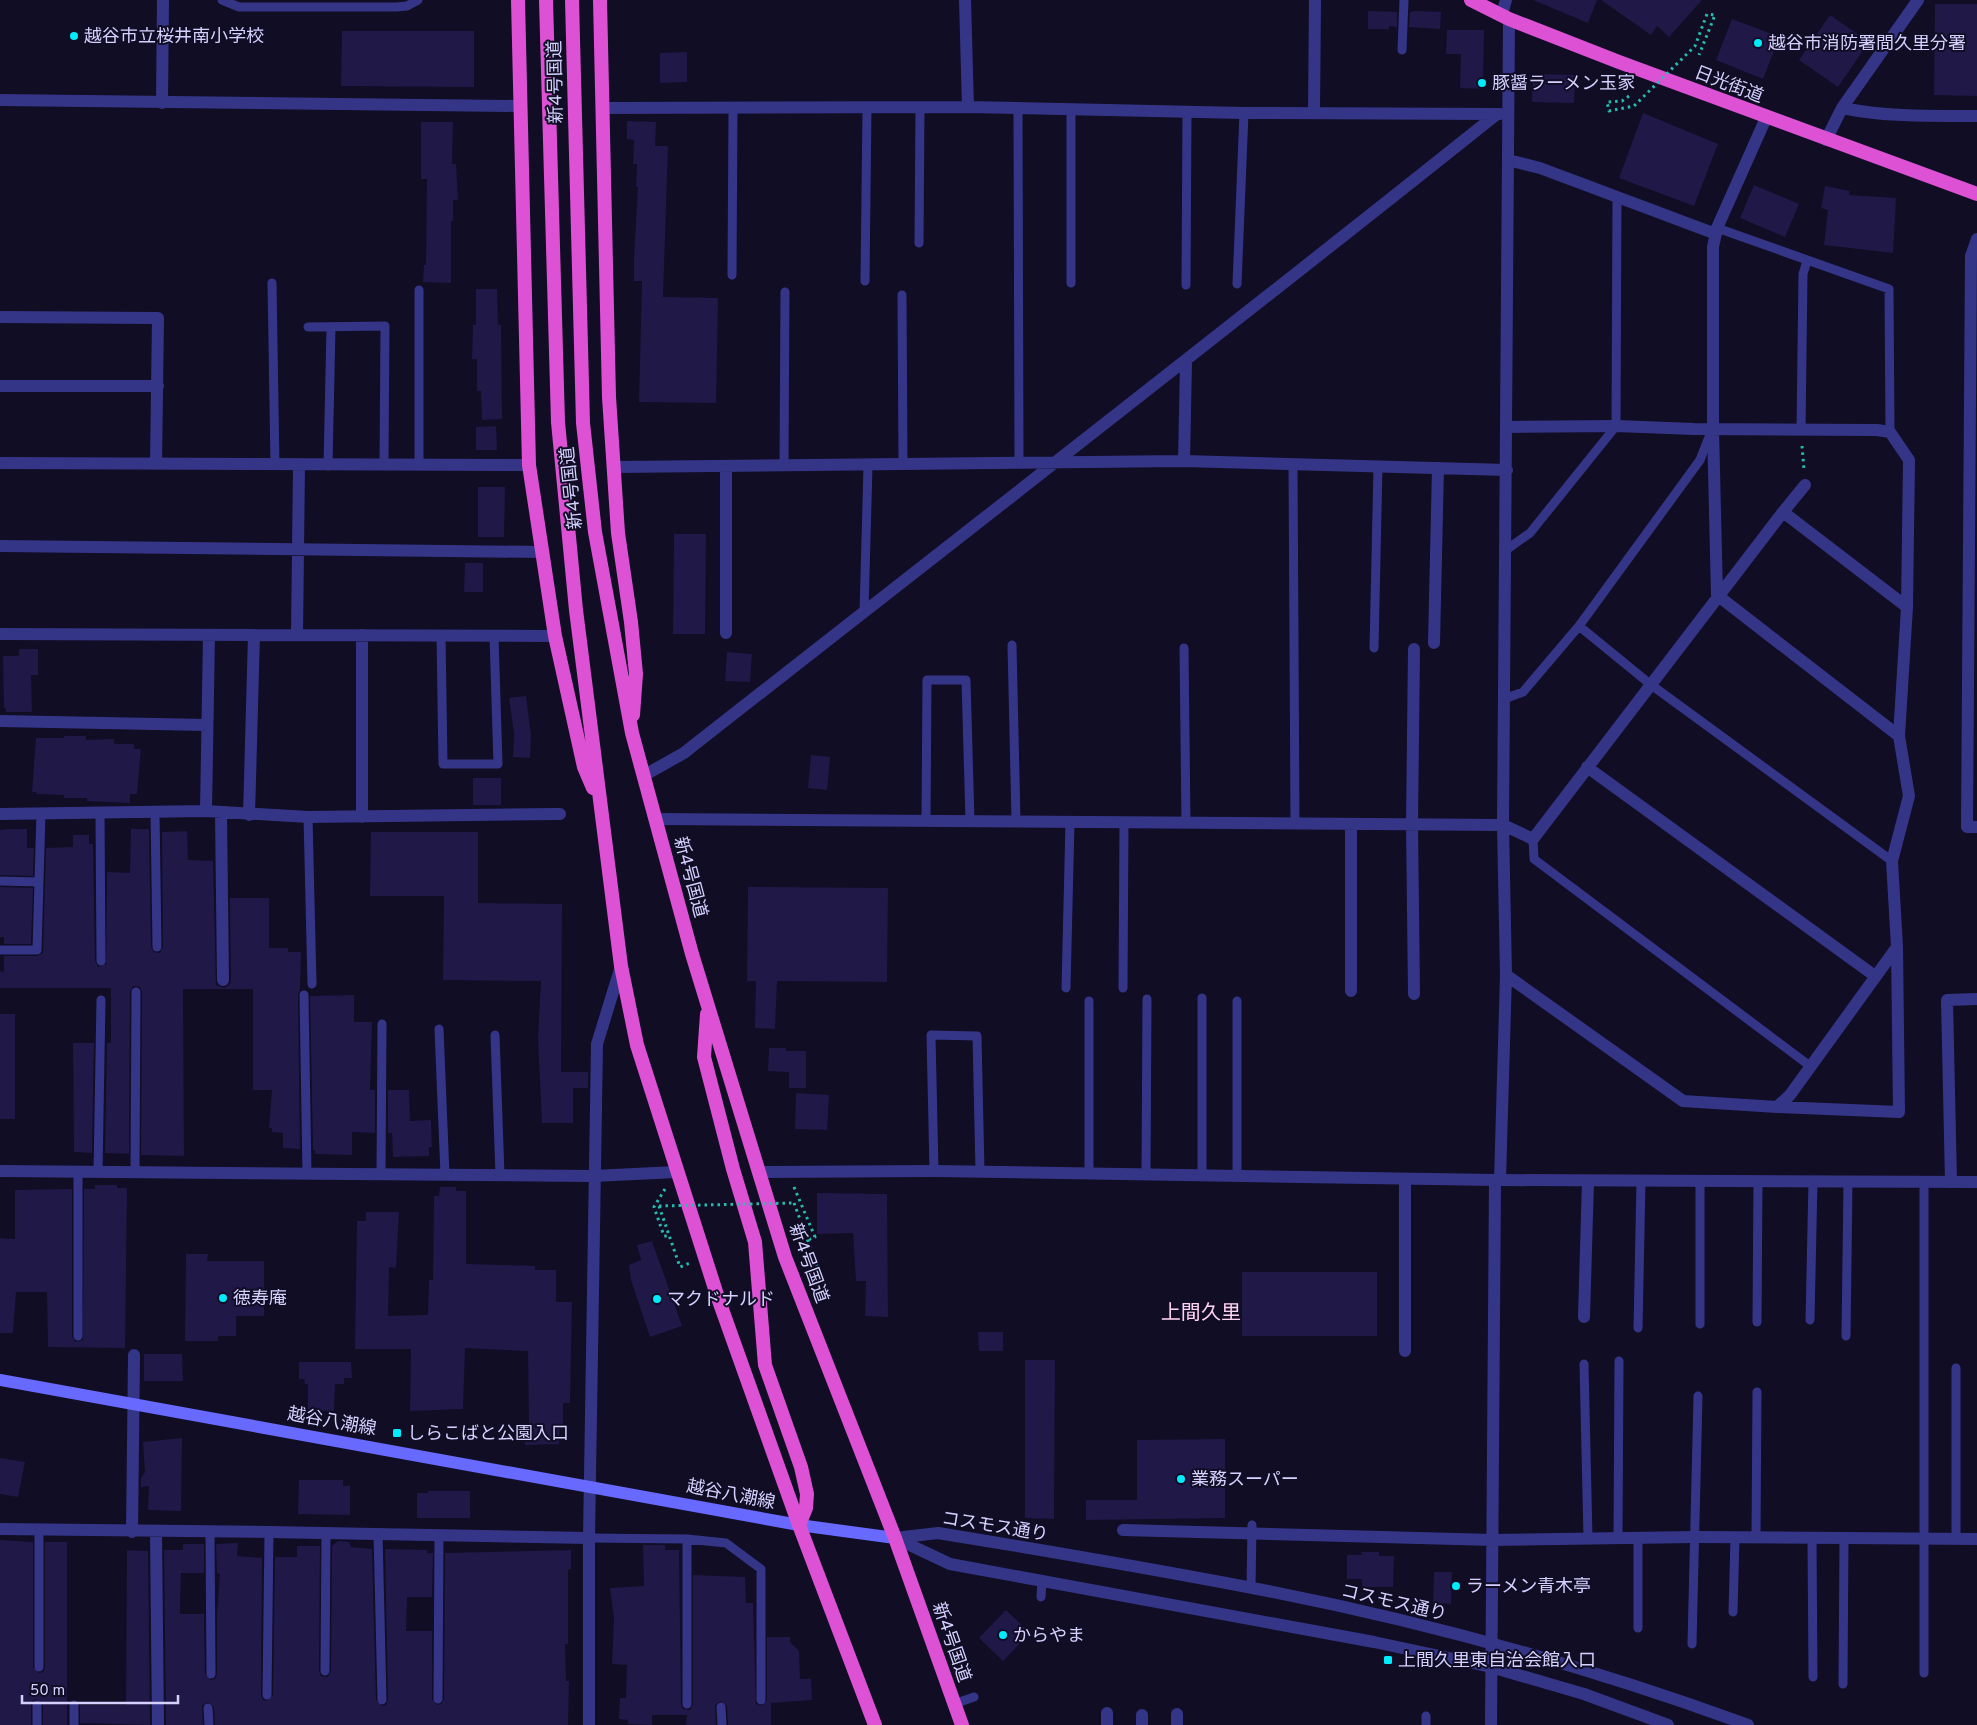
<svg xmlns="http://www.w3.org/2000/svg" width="1977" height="1725" viewBox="0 0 1977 1725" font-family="Overpass,'Noto Sans JP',sans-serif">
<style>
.building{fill:#201847}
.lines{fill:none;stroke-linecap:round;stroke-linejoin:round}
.path{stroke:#26bdaf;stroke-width:3;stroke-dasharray:2.5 4;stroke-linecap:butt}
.service{stroke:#353587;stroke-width:9}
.minor{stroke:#353587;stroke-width:12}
.tertiary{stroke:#353587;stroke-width:12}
.secondary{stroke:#6869ff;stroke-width:12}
.trunk{stroke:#dd52d4;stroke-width:14}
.path-bridge{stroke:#26bdaf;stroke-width:3;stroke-dasharray:2.5 4;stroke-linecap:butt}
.poi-dot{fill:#00ebfc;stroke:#100d25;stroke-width:2}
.labels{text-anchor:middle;stroke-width:4;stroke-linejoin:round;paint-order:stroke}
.poi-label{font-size:18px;fill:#d4d1ff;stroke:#100d25;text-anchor:start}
.street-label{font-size:18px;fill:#d4d1ff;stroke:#100d25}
.quarter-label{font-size:20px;fill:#ffd3f0;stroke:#100d25}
</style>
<rect width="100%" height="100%" fill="#100d25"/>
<path class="building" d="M1533,0H1597L1588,23Z
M1601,0H1702L1669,37L1657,26L1651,35Z
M1935,4H1977V96L1934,95Z
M1368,11L1397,12V27L1389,26V29H1368Z
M1416,11L1441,12L1440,29L1409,27L1410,12Z
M1830,15L1869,42L1838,87L1799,60Z
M1732,19L1777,36V43L1763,79L1716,60Z
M1447,30H1484L1483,89L1460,88L1461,54H1446Z
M342,31H474V87L341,86Z
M687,52V82L660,83V53Z
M1533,74L1575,75L1574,103L1532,102Z
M1643,113L1718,144L1694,206L1619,178Z
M627,121L656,122L655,146H668L663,297L718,298L716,403L639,402L642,281H634V257L638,187H636L637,164H633L634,140L627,139Z
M421,122H453L452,164H456L458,200H453V221H451V283L423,282L424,265H426L427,179H421Z
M1754,185L1799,204L1785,237L1740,218Z
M1825,186L1850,191L1849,195L1896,198L1893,253L1824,245L1828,210L1821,208Z
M476,289H497L498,325H501L502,419L482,420L481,391H477V359H472L473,325H476Z
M496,426L497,450H476V427Z
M478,487H505L504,537H478Z
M674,534H706L705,634H673Z
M465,563H483V592H464Z
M19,649H38V675H31L32,712H6V708H4L3,656H19Z
M727,652L752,654L750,682L725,681Z
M526,696L531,735L530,758L513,757L514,733L509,698Z
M64,736H86V740L114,739V744H134V749H141L137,794H130V803L87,801V798H64V795L36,794L37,792H32L36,738H64Z
M811,755L830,757L827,790L808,788Z
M473,778H501V805H473Z
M10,829H27V848H34L33,876L0,875V830Z
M131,829H149L151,947L154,952L160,953L163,947L162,832L187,831L188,860L213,861L216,985L224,988L230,984L231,980L230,898H269V948H288V952H301L300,990L298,995L300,1149L283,1148V1133L272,1132V1128H269L272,1090H253V989H183L184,1156L141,1155L142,992L140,987L133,986L130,992L129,1154L105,1153L107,1043H111V988H0V971L4,972V956H37L43,953L46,848L73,847V835H89V844H93L95,961L98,967L106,964L107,872L130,873Z
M371,832H478V903L562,904L561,1072H588V1088H573V1123H542L538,1039L541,981L443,980L444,896H370Z
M0,887L33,888L31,944H4V937H0Z
M748,887L888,888L887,982L777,981L775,1029L755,1028L756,981H747Z
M354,995V1022H372L370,1090H375V1133L352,1132V1155L315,1154V1150H313L310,996Z
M0,1014H15V1119H0Z
M73,1043H94L92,1153L74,1152Z
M769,1048H786V1051H806V1088H789V1072L768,1071Z
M388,1090H409L410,1121L431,1120L432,1147H429V1156L393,1157L392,1133H388Z
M796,1093L829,1095L827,1130L795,1129Z
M95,1185H117V1188H127L125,1348L48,1347L47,1292H16L13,1333H0V1238L15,1239V1190L72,1189V1336L75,1342L83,1340L84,1189H95Z
M440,1187H456V1191H466V1264L535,1266V1270H556V1302H572L570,1403H563V1426H560L559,1444L525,1445V1428H529L528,1351L465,1348L463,1409L410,1411L411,1349H355L357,1221H366V1212H399L396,1268L389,1267L388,1316L428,1315L429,1280H433L434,1196H439Z
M817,1193L887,1194L888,1317L865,1316L866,1281H856L853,1233L817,1234Z
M652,1241L682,1326L650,1337L631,1280L629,1265L641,1260L637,1245Z
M186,1254H208L207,1261H264V1316H236V1336H218V1341H185Z
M1242,1272H1377V1336H1242Z
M978,1332H1003V1351H979Z
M144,1354H182L183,1381H144Z
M1025,1360H1055L1054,1519L1025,1518Z
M299,1362H351L352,1378H344V1384H335L334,1411L308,1410V1384H305L304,1379H299Z
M182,1438L181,1511L148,1510L149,1486L141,1487V1478L145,1472L143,1442Z
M1225,1439V1518L1086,1520V1500H1137V1440Z
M0,1458L25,1462L18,1497L0,1494Z
M299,1480H343V1486H350V1515L298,1514Z
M428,1491H470V1518H417V1493H428Z
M0,1540L33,1542V1667L39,1673L43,1672L45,1667V1542H67V1725H43V1705L37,1699L33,1700L31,1705V1725H0Z
M338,1541L349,1542L351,1547L372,1549L376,1700L382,1706L386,1705L388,1700L385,1549L427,1550V1553H433L432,1597H407L406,1631H432V1699L437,1705L441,1704L444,1699L445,1553L571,1550V1569H568V1644H565L566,1681H569L568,1725H215L214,1707L208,1702L202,1706L203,1725H166L164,1550H183V1544H204V1573H181L180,1605V1614H204L205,1674L211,1680L215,1679L217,1674V1614L220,1574L217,1573L216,1544L238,1543L237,1556L262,1558L261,1695L263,1700L267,1701L273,1695L275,1557H297V1546H320L319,1671L321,1676L328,1677L331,1671L332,1546Z
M643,1545H665V1550H679L681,1704L683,1709L690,1710L693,1704V1575L745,1577L746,1603H753L756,1704L761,1706L767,1700V1637H790V1642L799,1651L800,1679H811L812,1700L771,1703V1725H728L727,1706L721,1701L715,1705L716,1725H686L687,1715H652V1725L628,1724V1720L619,1719L620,1698H626L627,1665L612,1664L614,1618L610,1588L644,1586Z
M127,1550L148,1551L150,1725L80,1723V1705H126Z
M1361,1552H1379V1556H1394L1393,1587H1362V1579H1347V1555H1362Z
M1434,1572H1452L1451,1604L1433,1603Z
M1006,1610L1030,1633L1003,1661L979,1638Z"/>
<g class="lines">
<path class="path" d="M1802,446L1804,470
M794,1187L815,1237L808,1240
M665,1189L654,1207L664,1236H669
M794,1203L819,1271L816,1281
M659,1206L680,1267L690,1263"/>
<path class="service" d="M222,0L239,7H397L407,6L418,0
M1402,50L1404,0
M1018,109L1019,464
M1071,111V283
M1717,228L1889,289L1890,432
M919,243L920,108
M732,275L733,108
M865,281L867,107
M272,283L275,465
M1237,284L1244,113
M1186,285L1187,112
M419,290V465
M902,295L903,465
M308,327L385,326L384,465
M1801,430L1803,274L1807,261
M1293,464L1295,824
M328,466L331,327
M784,466L785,292
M1506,550L1530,533L1616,426L1617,197
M864,612L868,466
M1579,626L1650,684L1892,861
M441,635L443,764H498L494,636
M1012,645L1016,821
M1184,648L1186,823
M1374,648L1378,466
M1504,699L1523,692L1579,626L1700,460L1711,432
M155,812L157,947
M100,813L101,961
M308,817L312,984
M926,821L927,680H966L970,821
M1533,839L1534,859L1810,1066
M0,881L39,882
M0,950H37L41,813
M1066,988L1070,822
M1123,988L1124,822
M304,995L307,1174
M1202,998V1175
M1089,1001V1174
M1237,1001V1176
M439,1029L445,1175
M495,1035L500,1175
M934,1171L931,1035L977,1036L980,1172
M78,1172V1336
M98,1172L101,1000
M135,1172L136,992
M381,1174L382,1024
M1146,1174L1147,999
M1810,1320L1813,1181
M1757,1322L1758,1181
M1700,1324V1181
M1638,1328L1641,1181
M1846,1336L1848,1182
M1584,1364L1588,1538
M39,1530V1667
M210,1533L211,1674
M378,1534L382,1700
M1756,1537L1757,1392
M589,1538L687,1539
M1618,1538L1619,1361
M1812,1538L1813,1677
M1956,1539V1368
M1251,1588L1252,1525
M1041,1597L1042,1580
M1733,1612L1735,1537
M1638,1628V1538
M1692,1644L1698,1396
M325,1671L326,1533
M1924,1673V1182
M1843,1684L1844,1538
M267,1695L269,1532
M438,1699L439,1535
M687,1704V1539L726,1543L761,1569V1700
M954,1704L974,1697
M37,1705V1725
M74,1705V1725
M721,1707L722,1725
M208,1708L209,1725
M1426,1716V1725"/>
<path class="minor" d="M965,0L968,107
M1502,14L1506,0
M0,100L520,106
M162,103L163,0
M602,108L968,107L1244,113L1500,114
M1842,108C1886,117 1932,116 1977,116
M1314,112L1315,0
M1826,140L1842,108L1918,0
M1508,160L1540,168L1716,234
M1977,239L1971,256L1967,827H1977
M0,317L158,318L156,464
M0,386H158
M1184,461L1186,362
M0,463L529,465
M615,467L1184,461L1507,470
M1783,512L1805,485
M0,546L543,552
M1717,595L1713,429V247L1717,228L1766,118
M1717,595L1899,736
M726,633V466
M0,634L555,636
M297,635L299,465
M1434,643L1438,468
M1414,649L1412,824L1414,994
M0,721L207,725
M1587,767L1875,976
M643,776L684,753C955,540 1228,329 1497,114
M206,811L209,635
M221,813L223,980
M0,814L206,811L308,817L560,814
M249,815L254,635
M362,817V635
M656,819L1503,825L1533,839L1783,512L1907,607
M1351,991V824
M1777,1107L1899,1112L1897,947
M0,1171L593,1176
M1405,1179V1351
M1500,1180L1506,975L1503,825L1506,427L1616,426L1694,429L1877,430L1890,432L1909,460L1907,607L1899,736L1909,796L1892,861L1897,947L1790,1095L1777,1107L1683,1101L1506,975
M1951,1182L1947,1000L1977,999
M1584,1317L1588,1181
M0,1529L269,1532L589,1538
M1123,1530L1493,1540L1695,1537L1977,1539
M132,1532L134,1355
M156,1532L158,1725
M1177,1714V1725
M1107,1725V1713
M1142,1725V1715
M1491,1725L1495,1180"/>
<path class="tertiary" d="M1506,427L1509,19
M758,1172L934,1171L1495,1180L1977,1182
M593,1176L676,1172
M895,1538L938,1533C1048,1551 1158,1570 1268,1591C1431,1623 1592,1668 1748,1725
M895,1538L950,1564L1374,1642L1491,1667L1584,1694L1668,1725
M589,1725V1538L597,1044L621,966"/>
<path class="secondary" d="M0,1380L799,1525L895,1538"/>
<path class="trunk" d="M518,0L529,465L555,636L584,767L593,788
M546,0L558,422L576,610L621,966L637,1045L718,1298L799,1525L875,1725
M572,0L583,423L595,532L632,733L692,954L785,1257L895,1538L962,1725
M600,0L609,397L618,533L631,622L636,674L633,715
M1471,0L1509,19L1619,62L1977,194
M707,1014L704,1057L733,1169L755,1242L765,1365L801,1467L807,1494L806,1508L799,1525"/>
<path class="path-bridge" d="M1629,96L1622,101L1607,102L1609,111L1634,106L1695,46L1707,14L1715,15L1699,55
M659,1206L794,1203"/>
</g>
<g class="poi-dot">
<circle cx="74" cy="36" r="5"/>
<circle cx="1758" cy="43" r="5"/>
<circle cx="1482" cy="83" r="5"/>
<circle cx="223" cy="1298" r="5"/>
<circle cx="657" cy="1299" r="5"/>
<rect x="392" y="1428" width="10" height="10" rx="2.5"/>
<circle cx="1181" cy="1479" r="5"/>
<circle cx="1456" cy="1586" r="5"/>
<circle cx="1003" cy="1635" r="5"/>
<rect x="1383" y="1655" width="10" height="10" rx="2.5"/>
</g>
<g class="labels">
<g class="poi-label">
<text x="84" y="42">越谷市立桜井南小学校</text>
<text x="1768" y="49">越谷市消防署間久里分署</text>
<text x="1492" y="89">豚醤ラーメン玉家</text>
<text x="233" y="1304">徳寿庵</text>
<text x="667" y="1305">マクドナルド</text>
<text x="407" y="1439">しらこばと公園入口</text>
<text x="1191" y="1485">業務スーパー</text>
<text x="1466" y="1592">ラーメン青木亭</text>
<text x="1013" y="1641">からやま</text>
<text x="1398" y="1666">上間久里東自治会館入口</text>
</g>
<g class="street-label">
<text transform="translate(555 82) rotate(-91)" y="6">新4号国道</text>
<text transform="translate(1729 84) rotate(21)" y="6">日光街道</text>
<text transform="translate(571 488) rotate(-96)" y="6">新4号国道</text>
<text transform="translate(691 877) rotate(75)" y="6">新4号国道</text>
<text transform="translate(809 1263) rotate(70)" y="6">新4号国道</text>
<text transform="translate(332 1421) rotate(10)" y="6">越谷八潮線</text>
<text transform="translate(731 1494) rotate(11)" y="6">越谷八潮線</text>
<text transform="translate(995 1526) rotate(9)" y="6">コスモス通り</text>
<text transform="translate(1394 1602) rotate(13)" y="6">コスモス通り</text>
<text transform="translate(952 1642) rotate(71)" y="6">新4号国道</text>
</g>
<g class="quarter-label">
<text x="1201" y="1319">上間久里</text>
</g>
</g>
<path d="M22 1695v8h156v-8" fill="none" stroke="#d4d1ff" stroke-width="2.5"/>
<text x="30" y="1695" font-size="15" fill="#d4d1ff" stroke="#100d25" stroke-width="4" paint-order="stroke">50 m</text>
</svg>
